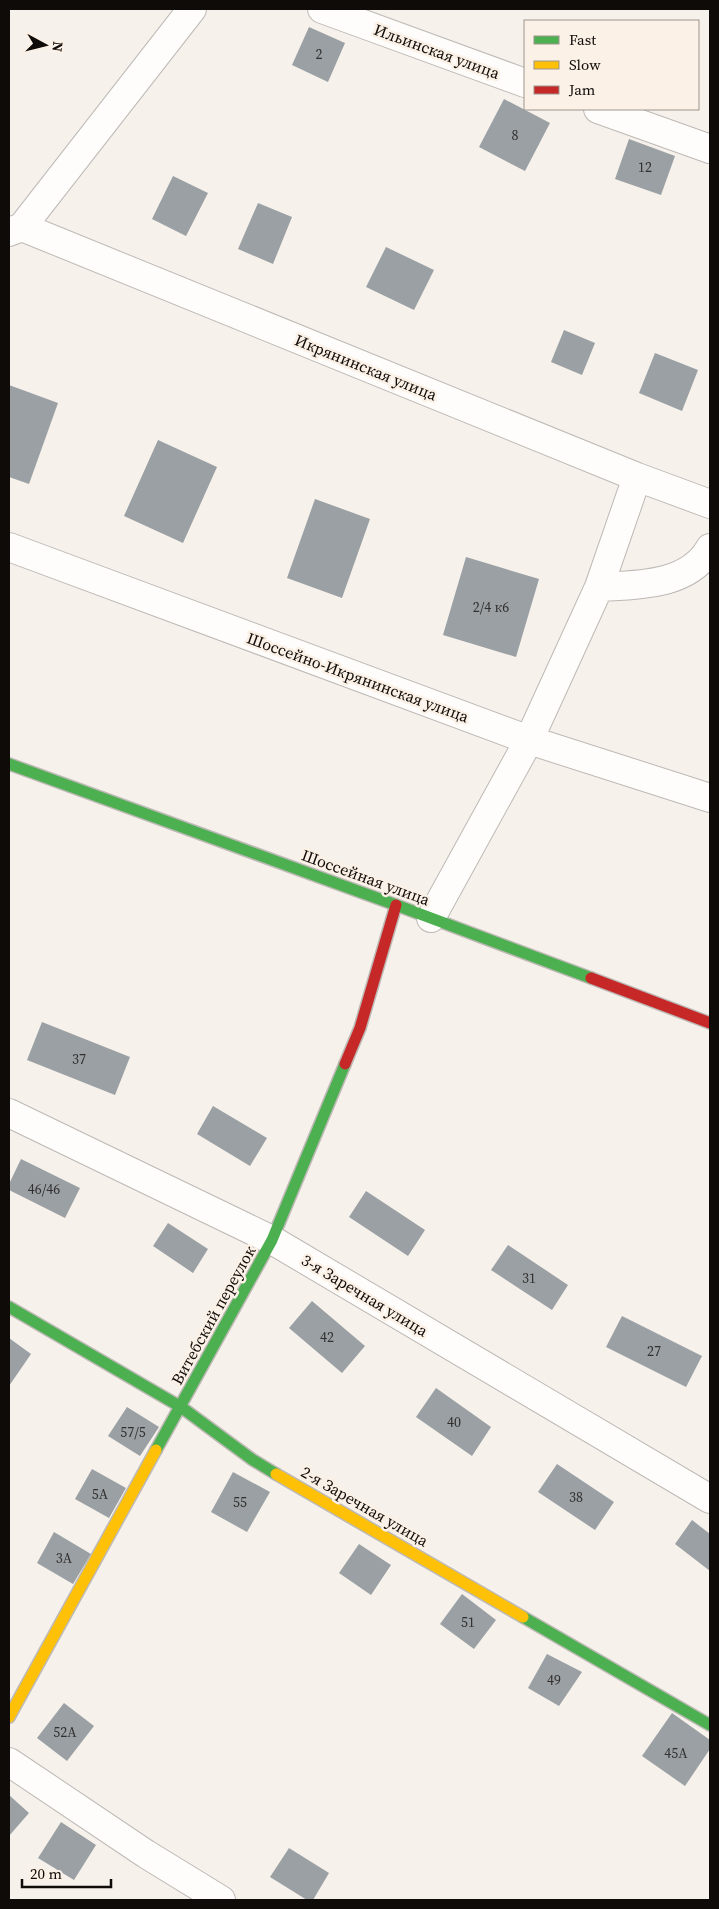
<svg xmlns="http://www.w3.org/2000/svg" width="719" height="1909" viewBox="0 0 719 1909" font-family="'Source Serif 4',serif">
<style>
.building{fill:#9aa0a4}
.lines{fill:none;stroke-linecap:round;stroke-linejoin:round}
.street-casing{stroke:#bdb9b5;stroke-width:30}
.fast-casing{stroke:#bdb9b5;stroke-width:14}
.slow-casing{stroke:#bdb9b5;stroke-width:14}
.jam-casing{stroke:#bdb9b5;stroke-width:14}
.street{stroke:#fefdfc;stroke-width:28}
.fast{stroke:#4caf50;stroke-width:11}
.slow{stroke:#ffc107;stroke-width:11}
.jam{stroke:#c62828;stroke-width:11}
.labels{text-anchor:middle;stroke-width:5;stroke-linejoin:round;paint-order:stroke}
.number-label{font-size:14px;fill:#32302f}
.street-label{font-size:16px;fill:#0f0b08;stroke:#fbf1e6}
</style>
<rect width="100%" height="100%" fill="#f6f1eb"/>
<path class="building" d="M309,27L345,43L328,82L292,65Z
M504,99L550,123L525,171L479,147Z
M629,139L675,156L661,195L615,179Z
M173,176L208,193L186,236L152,219Z
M258,203L292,217L273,264L238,249Z
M386,247L434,270L414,310L366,287Z
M564,330L595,343L582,375L551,362Z
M655,353L698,370L682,411L639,393Z
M9,385L58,403L29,484L9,477Z
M158,440L217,467L183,543L124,516Z
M315,499L370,519L342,598L287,578Z
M466,557L539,579L516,657L443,635Z
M42,1022L130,1057L115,1095L27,1060Z
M213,1106L267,1138L250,1166L197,1134Z
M21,1159L80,1188L65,1218L9,1190V1184Z
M366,1191L425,1230L408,1256L349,1217Z
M168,1223L208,1249L193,1273L153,1246Z
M508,1245L568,1285L552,1310L491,1270Z
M312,1301L365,1346L342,1373L289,1328Z
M622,1316L702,1356L686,1387L606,1347Z
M9,1338L31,1354L9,1386Z
M436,1388L491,1427L472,1456L416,1417Z
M127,1407L159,1427L140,1456L108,1436Z
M557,1464L614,1502L595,1530L538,1492Z
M92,1469L126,1488L109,1518L75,1499Z
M233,1472L270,1492L247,1532L211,1512Z
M692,1520L710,1534V1571L675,1544Z
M54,1532L91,1554L73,1584L37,1563Z
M359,1544L391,1565L371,1595L339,1573Z
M462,1594L496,1620L474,1649L440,1624Z
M547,1654L582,1672L559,1706L528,1688Z
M64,1703L94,1726L67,1761L37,1738Z
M672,1713L710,1740V1749L685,1786L642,1756Z
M9,1795L29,1813L9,1836Z
M61,1822L96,1845L74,1880L38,1858Z
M289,1848L329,1873L313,1900H307L270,1877Z"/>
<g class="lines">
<defs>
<path id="street" d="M322,9L525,83
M598,109L710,149
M22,227L637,477L710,504
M9,232L22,227L192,9
M9,547L529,740L710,798
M599,587C637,585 689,586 710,548
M431,918L529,740L599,587L637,477
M9,1113L272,1240L710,1499
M9,1762L146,1854L221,1900"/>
<path id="fast" d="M9,764L396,905L591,978
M9,1307L181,1407L253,1460L276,1474
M156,1450L272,1240L345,1064
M523,1617L710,1725"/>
<path id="slow" d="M276,1474L523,1617
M9,1717L156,1450"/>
<path id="jam" d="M591,978L710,1023
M345,1064L360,1028L396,905"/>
</defs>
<use href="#street" class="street-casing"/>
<use href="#fast" class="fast-casing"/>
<use href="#slow" class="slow-casing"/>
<use href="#jam" class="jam-casing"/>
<use href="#street" class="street"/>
<use href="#fast" class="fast"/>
<use href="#slow" class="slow"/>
<use href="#jam" class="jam"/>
</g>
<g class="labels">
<g class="number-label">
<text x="319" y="59">2</text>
<text x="515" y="140">8</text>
<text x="645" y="172">12</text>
<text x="491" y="612">2/4 к6</text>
<text x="79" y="1064">37</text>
<text x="44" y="1194">46/46</text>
<text x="529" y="1283">31</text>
<text x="327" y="1342">42</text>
<text x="654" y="1356">27</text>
<text x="454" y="1427">40</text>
<text x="133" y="1437">57/5</text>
<text x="100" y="1499">5А</text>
<text x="576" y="1502">38</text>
<text x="240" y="1507">55</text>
<text x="64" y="1563">3А</text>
<text x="468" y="1627">51</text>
<text x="554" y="1685">49</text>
<text x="65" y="1737">52А</text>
<text x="676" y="1758">45А</text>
</g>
<g class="street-label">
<text transform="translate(437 51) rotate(20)" y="6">Ильинская улица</text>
<text transform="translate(366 367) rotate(22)" y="6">Икрянинская улица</text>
<text transform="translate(358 677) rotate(20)" y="6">Шоссейно-Икрянинская улица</text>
<text transform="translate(366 877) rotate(20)" y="6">Шоссейная улица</text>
<text transform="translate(365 1295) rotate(31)" y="6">3-я Заречная улица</text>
<text transform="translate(213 1315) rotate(-61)" y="6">Витебский переулок</text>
<text transform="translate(365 1506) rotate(30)" y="6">2-я Заречная улица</text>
</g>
</g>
<rect width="719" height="1909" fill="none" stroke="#0f0b08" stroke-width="20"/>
<rect x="524" y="20" width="175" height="90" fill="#fbf1e6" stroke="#9d958d"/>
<rect x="534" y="36" width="25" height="8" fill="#4caf50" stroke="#9d958d"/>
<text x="569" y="45" font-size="15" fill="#0f0b08">Fast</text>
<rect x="534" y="61" width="25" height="8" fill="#ffc107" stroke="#9d958d"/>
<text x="569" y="70" font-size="15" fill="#0f0b08">Slow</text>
<rect x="534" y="86" width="25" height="8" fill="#c62828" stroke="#9d958d"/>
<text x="569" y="95" font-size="15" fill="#0f0b08">Jam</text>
<g transform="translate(45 45) rotate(97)" stroke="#fbf1e6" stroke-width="4" paint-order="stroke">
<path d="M0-4L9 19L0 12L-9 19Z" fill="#0f0b08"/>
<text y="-8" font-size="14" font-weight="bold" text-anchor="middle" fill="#0f0b08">N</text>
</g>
<path d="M22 1879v8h89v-8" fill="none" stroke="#0f0b08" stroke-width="2.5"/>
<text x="30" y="1879" font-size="15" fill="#0f0b08" stroke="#fbf1e6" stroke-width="4" paint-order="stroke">20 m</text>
</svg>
